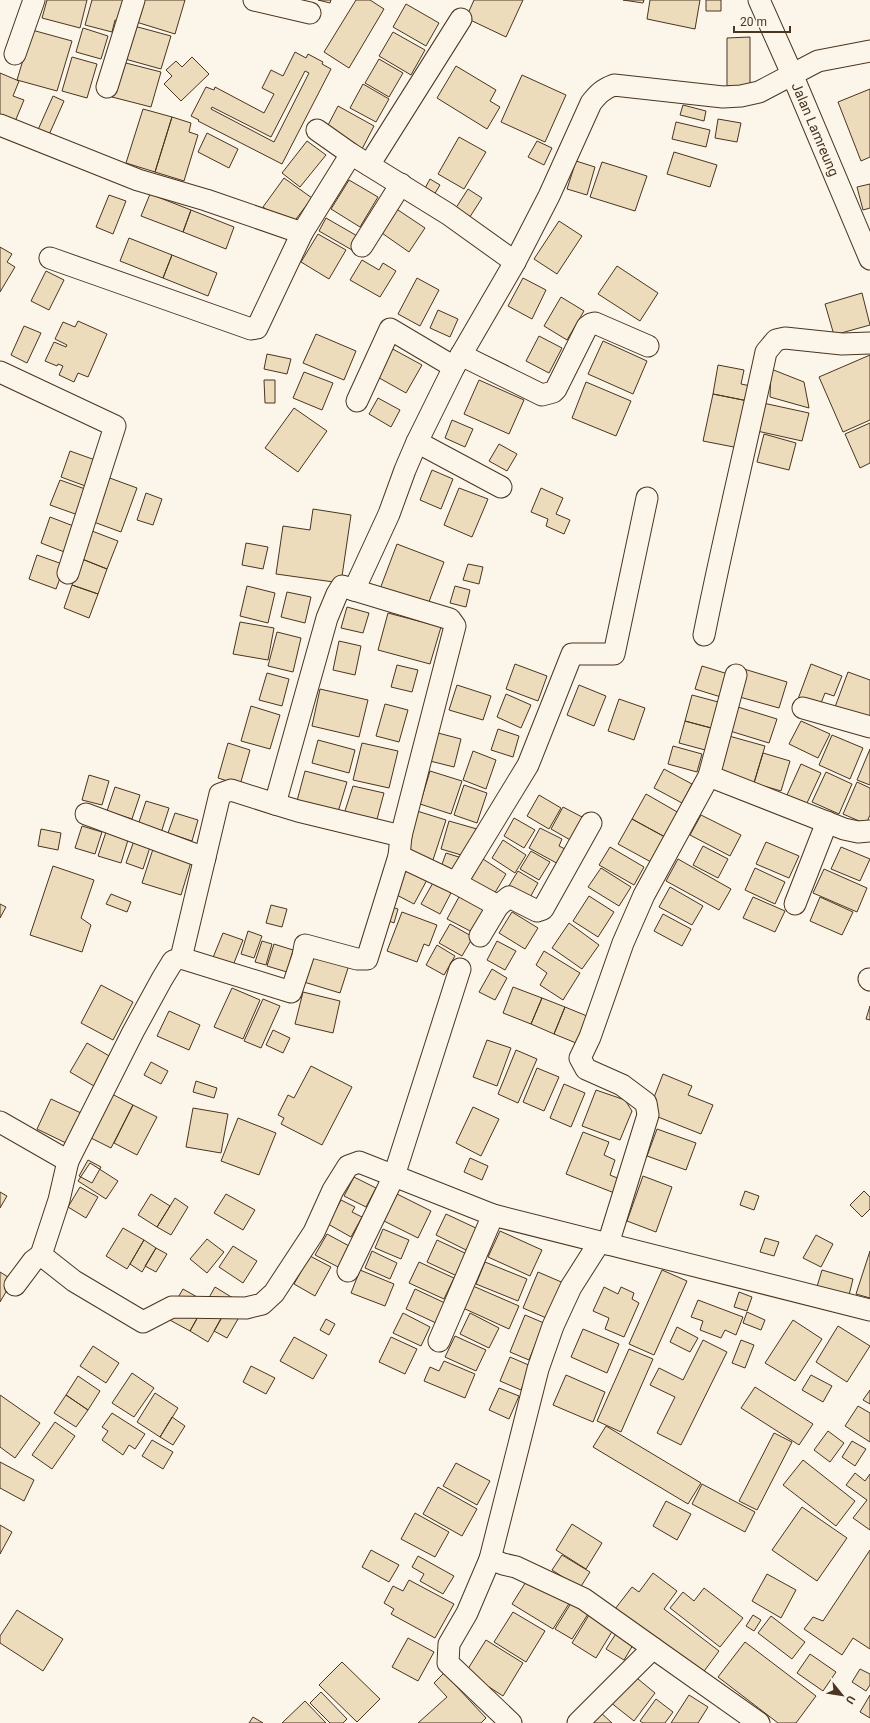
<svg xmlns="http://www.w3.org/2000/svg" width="870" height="1723" viewBox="0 0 870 1723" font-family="Roboto,sans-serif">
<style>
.building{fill:#ecdcbc;stroke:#4a3520;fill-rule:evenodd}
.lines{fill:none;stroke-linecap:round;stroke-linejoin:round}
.minor-casing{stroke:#4a3520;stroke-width:23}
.minor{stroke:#fbf6e9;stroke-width:21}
.labels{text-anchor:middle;stroke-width:3;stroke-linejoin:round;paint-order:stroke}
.street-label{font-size:14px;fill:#4a3520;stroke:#fbf6e9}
</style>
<rect width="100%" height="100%" fill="#fbf6e9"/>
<path class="building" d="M47,0H87L80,28L42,18Z
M92,0H124L119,21L115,20L112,32L85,25Z
M139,0H185L175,34L133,21Z
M318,0H331L330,3Z
M356,0H370L384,9L349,68L324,52Z
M474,0H523L506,37L466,18Z
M623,0H644L643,3Z
M650,0H700L695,29L647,19Z
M706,0H721V11H706Z
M406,4L439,23L426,46L393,27Z
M134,26L171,36L161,69L125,59Z
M83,28L108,36L101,59L76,52Z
M32,30L72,41L57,91L17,80Z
M393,32L425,50L411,75L379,56Z
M750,37V85L727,86V38Z
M295,52L306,58L308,54L323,62L322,64L331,69L282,164L198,121L199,120L191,116L206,87L214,90L215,87L264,113L274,94L262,88L271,70L283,76ZM305,71L309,73L274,142L211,109L212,107L271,137Z
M72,57L97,64L87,98L62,91Z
M192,57L209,74L181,101L164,84L172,76L166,70L176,61L182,67Z
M379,59L403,73L389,97L365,83Z
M122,62L161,72L151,107L112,97Z
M456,66L496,90L490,101L500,107L487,129L437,98Z
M0,73L19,81L13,96L24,100L14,124L0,118Z
M522,75L566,95L545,142L501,122Z
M363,84L389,99L376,122L350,108Z
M870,89V157L861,161L838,102Z
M53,96L64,101L48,137L37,132Z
M683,105L706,111L704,121L680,115Z
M338,106L374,126L362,149L326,129Z
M143,109L172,117L155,172L126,163Z
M172,117L191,123L189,132L198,135L184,181L155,172Z
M718,119L741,123L737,142L715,138Z
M676,122L710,130L706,147L672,139Z
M207,133L238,149L229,168L198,152Z
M459,137L486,152L464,189L438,174Z
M307,141L326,155L300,187L282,173Z
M537,141L552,148L544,165L528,157Z
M674,152L717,165L710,187L667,174Z
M576,161L595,167L587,195L567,189Z
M602,162L647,176L635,211L590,197Z
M284,178L312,198L290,227L263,207Z
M430,179L440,185L434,195L424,190Z
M349,180L378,197L360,227L331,209Z
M870,184V208L863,210L857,187Z
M468,189L482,198L466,223L452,214Z
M150,194L191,210L183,232L141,216Z
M109,195L126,201L113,234L96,227Z
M395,208L425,228L409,252L379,231Z
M191,210L234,227L226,249L183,232Z
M326,218L359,237L352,250L319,231Z
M559,221L582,236L557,274L534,259Z
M318,234L346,250L329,279L301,262Z
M129,238L172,255L163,278L120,261Z
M0,247L12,254L7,262L15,267L0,292Z
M172,255L217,273L208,296L163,278Z
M362,260L379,270L383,263L396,271L380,297L350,280Z
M617,266L658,293L640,321L598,294Z
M46,271L64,280L49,310L31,301Z
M417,278L439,290L420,326L398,314Z
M523,278L546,290L532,319L508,306Z
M862,293L870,325L834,335L825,304Z
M561,297L584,311L567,340L544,326Z
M438,310L458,319L450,337L430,328Z
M78,321L107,334L88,377L78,373L74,382L59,375L63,366L58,364L57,366L45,361L54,342L66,347L67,345L55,339L63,322L75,327Z
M24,326L41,333L27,363L11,355Z
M316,334L356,351L344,380L303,363Z
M539,336L562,348L549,373L526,361Z
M603,341L647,361L633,394L588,374Z
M389,347L422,365L406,393L374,375Z
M267,354L291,359L287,374L264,369Z
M870,355V420L843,432L819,377Z
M718,365L744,370L741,384L751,386L748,401L713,394Z
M771,369L804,382L809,408L770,397Z
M304,372L333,383L322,410L293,398Z
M264,380H275V403H265Z
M479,380L524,400L509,434L464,414Z
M586,382L631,401L616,436L572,418Z
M713,394L748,401L739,448L703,441Z
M378,398L400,410L391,427L369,414Z
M763,403L809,413L802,441L757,431Z
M294,408L327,431L298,472L265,448Z
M452,420L473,429L465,447L445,438Z
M870,423V463L860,468L845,434Z
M764,434L796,443L789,470L757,462Z
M499,444L517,454L507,471L489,461Z
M70,451L98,461L88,487L61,477Z
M432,470L453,479L441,509L420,500Z
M107,477L137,488L121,532L91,521Z
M60,480L88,490L78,515L50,505Z
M459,488L488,499L472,537L444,525Z
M541,488L563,498L556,514L570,520L564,534L546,526L548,519L531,512Z
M146,493L162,499L153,525L137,520Z
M313,509L351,515L341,583L276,574L283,526L310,530Z
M50,517L76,527L67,553L41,543Z
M92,531L118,541L107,569L82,559Z
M246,543L268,547L263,569L242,565Z
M397,544L444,562L427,607L380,589Z
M37,555L65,565L56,589L29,579Z
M82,559L107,569L98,594L72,585Z
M468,564L483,567L479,584L463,580Z
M72,585L98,594L89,618L64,608Z
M247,586L275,593L268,623L240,616Z
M455,586L470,590L466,607L450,603Z
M287,592L311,597L305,623L281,617Z
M347,607L369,613L363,633L341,628Z
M388,613L441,627L430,664L378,650Z
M240,622L274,628L268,660L233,654Z
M277,632L301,638L293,672L268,666Z
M339,641L361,646L355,675L333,670Z
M515,664L547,676L538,701L506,689Z
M811,664L842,676L834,696L825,693L819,708L798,699Z
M397,665L418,670L412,692L391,687Z
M702,666L728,674L721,697L695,689Z
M744,669L787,682L779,708L736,696Z
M848,672L870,680V720L835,707Z
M267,673L289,679L282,706L259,700Z
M457,685L491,696L483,720L449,710Z
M579,685L606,696L594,726L567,715Z
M320,689L368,700L359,737L312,726Z
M506,694L531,705L521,728L497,717Z
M692,695L722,703L715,729L685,721Z
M619,699L645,708L634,740L608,731Z
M385,704L408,710L399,742L376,736Z
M251,706L280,715L270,749L241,741Z
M738,707L777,719L769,743L730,731Z
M685,721L715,729L709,751L679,743Z
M801,721L830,734L818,758L789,744Z
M498,729L519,736L513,757L491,750Z
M438,733L461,739L454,767L430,761Z
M832,735L863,748L850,779L819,765Z
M729,736L765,746L754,783L718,773Z
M318,740L355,750L349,773L312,763Z
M228,743L250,750L240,785L218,778Z
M362,743L398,751L389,788L353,780Z
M673,746L702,754L697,772L668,764Z
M870,749V785L857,780Z
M473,751L496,760L486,789L463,780Z
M763,753L790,761L781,791L754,783Z
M801,764L821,773L807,803L787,795Z
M664,769L692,784L682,803L654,788Z
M305,771L347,782L338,812L297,801Z
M430,771L462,781L451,814L420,804Z
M826,772L852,784L839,814L812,802Z
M89,775L109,781L102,805L82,800Z
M857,782L870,788V815L866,824L843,814Z
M464,785L487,793L477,823L454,815Z
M353,786L384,793L376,823L344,814Z
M115,787L140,795L132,819L107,811Z
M646,794L679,813L665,837L632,819Z
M539,795L561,808L549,829L527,816Z
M146,801L169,808L161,833L138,825Z
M563,807L584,818L572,841L551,829Z
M417,811L446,820L432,863L403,855Z
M175,813L198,820L192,841L168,833Z
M701,815L741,835L730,856L690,835Z
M514,818L535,830L524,848L504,836Z
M632,819L665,837L651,862L618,844Z
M449,821L477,829L468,857L441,849Z
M82,826L102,832L95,854L75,848Z
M540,828L562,839L559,846L569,851L562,866L529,848Z
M41,829L61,833L58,850L38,846Z
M106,832L128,840L121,863L98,856Z
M135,838L151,844L143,869L126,863Z
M503,840L526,855L515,873L492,858Z
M766,842L799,856L789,878L756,864Z
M703,846L728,859L718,878L693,865Z
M610,847L644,867L634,885L599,865Z
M841,847L870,859L860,881L831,869Z
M153,849L191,862L181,895L142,883Z
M531,851L550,862L539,880L520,869Z
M446,853L462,858L456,876L440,870Z
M483,859L506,874L493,896L469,882Z
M678,859L731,889L719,910L666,881Z
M53,866L94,880L81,918L91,925L82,952L30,935Z
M405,866L428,878L414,904L391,892Z
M601,868L631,887L619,906L588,887Z
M755,868L785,882L775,904L745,890Z
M824,869L867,888L857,912L813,893Z
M518,871L538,883L528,901L507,889Z
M434,881L452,891L440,914L421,904Z
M670,887L703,906L692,925L659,907Z
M111,894L131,902L127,912L106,904Z
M460,895L487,909L474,933L447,919Z
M589,896L614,912L598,937L573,921Z
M753,897L785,911L775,932L743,918Z
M820,897L853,912L842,935L810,921Z
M0,904L6,907L0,918Z
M271,905L287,909L282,927L266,923Z
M388,906L398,909L394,923L384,919Z
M402,912L437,925L429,946L424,944L417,962L387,951Z
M512,912L538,928L525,949L499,933Z
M663,914L691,929L682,946L654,931Z
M569,923L599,945L582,969L552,948Z
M450,924L473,937L462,956L439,943Z
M248,931L262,936L254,958L241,954Z
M223,933L243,940L232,968L212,960Z
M262,941L272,944L266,965L255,962Z
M497,941L516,951L505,970L487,960Z
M274,944L293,950L287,972L267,966Z
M437,945L455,956L444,975L426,965Z
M544,951L580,973L563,1000L540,985L547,973L536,965Z
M313,953L349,965L340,993L304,982Z
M492,969L507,978L495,1000L479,992Z
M101,985L133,1002L113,1040L81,1023Z
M513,987L542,998L531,1024L503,1013Z
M232,988L260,1000L243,1039L214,1027Z
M303,992L340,1001L333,1033L295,1024Z
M542,998L565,1007L554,1034L531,1024Z
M263,999L280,1006L261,1048L244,1041Z
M870,1006V1020L866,1019Z
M565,1007L587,1016L576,1043L554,1034Z
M169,1011L200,1025L189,1050L157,1036Z
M273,1030L290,1038L283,1053L266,1045Z
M487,1040L511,1048L497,1086L473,1077Z
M87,1043L111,1057L94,1086L70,1072Z
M516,1050L537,1059L518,1103L498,1094Z
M151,1062L168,1071L161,1084L144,1075Z
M311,1066L352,1087L322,1145L281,1124L284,1118L278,1115L288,1095L294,1098Z
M537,1068L559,1077L544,1111L523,1102Z
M663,1074L692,1086L688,1095L713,1105L701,1134L648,1113Z
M196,1081L217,1088L214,1098L193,1092Z
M564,1084L585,1093L571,1127L550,1118Z
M596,1090L625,1100L632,1111L620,1140L582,1126Z
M110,1093L133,1105L111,1148L87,1136Z
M51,1099L81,1113L66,1143L37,1129Z
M133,1105L157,1117L137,1155L114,1143Z
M473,1107L499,1119L481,1156L456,1143Z
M193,1108L228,1114L221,1153L186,1147Z
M238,1118L276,1133L259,1175L221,1161Z
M657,1129L696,1143L686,1170L647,1156Z
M583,1132L609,1142L604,1155L615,1160L610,1175L622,1180L617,1194L566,1174Z
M470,1158L488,1166L482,1180L464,1172Z
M88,1160L101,1167L92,1183L79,1176Z
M90,1163L118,1181L106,1199L78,1181Z
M643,1176L672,1187L656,1232L627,1221Z
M354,1177L376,1188L366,1207L344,1196Z
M80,1187L98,1197L86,1218L68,1207Z
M745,1191L759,1196L754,1210L740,1205Z
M864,1191L870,1197V1209L862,1217L850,1205Z
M0,1192L7,1196L0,1208Z
M151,1194L170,1206L157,1227L138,1215Z
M226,1194L255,1210L243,1230L214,1213Z
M397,1194L431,1211L418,1238L384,1221Z
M175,1198L188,1207L171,1235L157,1227Z
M341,1200L355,1207L352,1212L362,1217L351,1237L328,1224Z
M446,1214L478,1229L468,1251L436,1235Z
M123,1228L144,1240L127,1269L106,1256Z
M383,1229L409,1240L401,1259L375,1248Z
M500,1231L542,1250L530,1276L488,1257Z
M327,1234L351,1247L340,1268L315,1255Z
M816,1235L833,1244L821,1267L803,1258Z
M765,1238L779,1242L774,1256L760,1252Z
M207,1239L224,1252L207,1273L190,1259Z
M144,1240L156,1248L142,1272L130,1264Z
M437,1240L467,1254L457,1276L427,1262Z
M233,1246L257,1261L243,1283L219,1267Z
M156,1248L167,1254L156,1272L145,1266Z
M372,1251L397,1263L390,1279L365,1268Z
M870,1251V1298L856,1294Z
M310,1256L331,1267L315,1296L294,1284Z
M419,1262L454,1278L444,1299L409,1283Z
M485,1262L527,1279L518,1301L476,1284Z
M360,1270L394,1284L385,1306L351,1293Z
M662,1270L687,1281L654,1355L629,1344Z
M822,1270L853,1279L848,1299L816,1290Z
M0,1272L13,1280L0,1302Z
M538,1272L566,1284L551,1320L523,1308Z
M473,1286L519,1306L509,1329L463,1308Z
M215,1287L233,1298L208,1342L190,1331Z
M604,1287L618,1294L621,1287L634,1293L632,1299L639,1303L624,1337L605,1329L609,1318L593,1311Z
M183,1289L206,1302L190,1331L166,1318Z
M415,1289L445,1303L436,1323L406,1309Z
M739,1292L752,1297L747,1311L734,1307Z
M698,1300L743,1317L736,1335L725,1330L721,1338L700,1330L703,1321L691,1317Z
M225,1311L238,1319L227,1338L214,1331Z
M747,1312L765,1320L761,1330L743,1323Z
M403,1313L430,1327L421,1346L393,1333Z
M470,1313L499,1328L489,1348L460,1334Z
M525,1315L544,1323L529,1360L510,1352Z
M326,1319L335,1324L329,1335L320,1330Z
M793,1320L822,1339L795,1381L765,1363Z
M838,1326L870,1346L847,1382L816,1362Z
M677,1327L698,1338L690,1352L670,1342Z
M583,1329L619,1344L607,1373L571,1357Z
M455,1336L486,1350L476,1371L445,1357Z
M294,1337L327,1355L313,1379L280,1361Z
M391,1337L417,1349L405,1374L379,1362Z
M703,1340L727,1352L681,1445L657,1433L675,1397L650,1385L659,1368L683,1380Z
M741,1340L754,1345L745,1368L732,1363Z
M93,1346L119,1363L106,1383L80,1366Z
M629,1349L653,1359L621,1432L597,1421Z
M510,1357L531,1366L521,1390L500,1381Z
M444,1361L475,1374L465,1398L424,1381L430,1367L439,1371Z
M251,1366L275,1378L266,1394L243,1382Z
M132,1373L154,1388L134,1417L112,1403Z
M566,1375L605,1392L593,1422L553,1405Z
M811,1375L832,1386L823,1402L802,1390Z
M78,1376L100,1391L88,1410L66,1395Z
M755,1387L813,1424L799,1445L741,1408Z
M499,1388L519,1396L509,1419L489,1410Z
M870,1390V1404L863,1400Z
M155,1393L178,1408L160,1437L137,1422Z
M0,1395L40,1423L15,1458L0,1447Z
M66,1395L88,1410L76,1427L54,1413Z
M858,1406L870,1413V1442L845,1426Z
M112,1413L145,1434L135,1449L129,1445L123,1455L102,1440L108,1431L102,1427Z
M172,1417L185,1426L173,1445L160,1437Z
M55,1422L75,1436L52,1469L32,1455Z
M606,1426L701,1483L688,1504L593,1447Z
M828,1431L844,1443L830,1462L814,1450Z
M774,1433L792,1442L757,1510L739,1501Z
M152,1440L173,1452L163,1469L142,1456Z
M852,1441L866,1449L855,1466L842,1457Z
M803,1460L855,1501L836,1526L783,1485Z
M0,1462L34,1480L24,1501L0,1488Z
M456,1463L490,1481L477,1505L443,1486Z
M855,1473L865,1481L870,1474V1530L853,1518L867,1500L846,1485Z
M702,1484L755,1512L745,1532L692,1504Z
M438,1487L477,1509L462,1536L423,1514Z
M666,1501L691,1514L677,1540L653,1526Z
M802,1507L847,1538L817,1581L772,1550Z
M415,1513L449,1532L435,1557L401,1539Z
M572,1524L602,1543L586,1569L556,1550Z
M0,1525L12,1532L0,1554Z
M371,1550L399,1565L389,1582L362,1567Z
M870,1550V1649L853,1638L842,1655L804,1629L813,1617L823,1621Z
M562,1555L590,1572L580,1588L552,1570Z
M418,1556L454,1576L443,1594L420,1581L424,1574L412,1567Z
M653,1573L677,1591L664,1609L719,1651L702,1674L615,1609L632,1587L639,1592Z
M767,1574L796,1590L781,1618L752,1601Z
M529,1577L570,1602L553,1629L512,1604Z
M409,1580L454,1604L435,1638L391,1614L394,1609L384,1603L393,1586L403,1591Z
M704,1588L743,1618L720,1647L670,1608L683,1592L694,1601Z
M573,1600L590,1611L572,1639L555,1629Z
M17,1610L63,1639L43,1671L0,1643V1636Z
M513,1612L545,1631L526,1662L494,1642Z
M589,1615L613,1630L596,1658L572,1643Z
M753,1615L761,1620L754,1631L746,1626Z
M771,1616L805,1642L792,1659L758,1633Z
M619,1629L636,1640L624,1660L606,1649Z
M408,1638L434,1652L418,1681L392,1667Z
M486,1640L523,1663L503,1696L466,1672Z
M745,1642L816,1696L796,1723H778L718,1677Z
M810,1654L836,1672L823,1691L797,1673Z
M342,1662L380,1699L357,1722L319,1685Z
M860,1669L870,1674V1685L866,1691L852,1682Z
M444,1673L486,1718L481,1723H418L447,1697L434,1683Z
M632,1674L655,1693L634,1721L610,1702Z
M321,1692L347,1719L343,1723H330L310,1703Z
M689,1695L708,1707L698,1723H671Z
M870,1695V1718L860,1712Z
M656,1699L673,1712L665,1723H643L640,1721Z
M305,1701L326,1723H282Z
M600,1712L612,1723H591Z
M253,1717L263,1723H249Z"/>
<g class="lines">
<defs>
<g id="minor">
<path d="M254,0L310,13"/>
<path id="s1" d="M759,0L792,74L870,259"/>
<path d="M870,51L818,61L759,92L741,96L723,97L614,85C603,89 598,94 591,103L549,196L515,262L454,367L417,442L405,470L389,514L354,590L450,619L455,626L401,836L399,856L367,959H357L305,945L303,956L291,992L181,958L173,961L162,979L133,1032L68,1161L59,1200L41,1255L74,1281L143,1322L172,1307L246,1308L262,1304L274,1293L314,1232L333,1190L348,1166L359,1162L493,1215L870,1310"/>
<path d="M15,54L34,0"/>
<path d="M107,87L134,0"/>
<path d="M0,125L138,180L206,200L302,233"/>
<path d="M317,130L351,154L448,214L515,262"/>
<path d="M369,165L461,19"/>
<path d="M362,246L401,184"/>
<path d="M50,258L251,329L257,328L302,233L351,154"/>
<path d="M461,355L542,395L553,392L556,389L587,327L591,324L595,323L648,346"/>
<path d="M0,372L115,426L68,573"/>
<path d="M357,401L390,329L454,367"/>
<path d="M417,442L501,487"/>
<path d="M354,590L342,586L337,594L327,618L275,804L298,811L401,836"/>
<path d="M704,635C723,540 746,446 766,352L776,340L785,338L842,344L870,343"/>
<path d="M736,675L709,776L844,829L858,832L870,831"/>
<path d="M803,708L870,727"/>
<path d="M86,814L205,858"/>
<path d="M399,856L456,883L498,906"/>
<path d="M456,883L528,765L572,654H614L647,498"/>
<path d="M795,904L827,822"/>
<path d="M480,936L498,906L509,897L537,911L543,909L591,823"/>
<path d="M181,958L220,794L231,790L275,804"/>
<path d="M869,979L870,980"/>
<path d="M0,1122L68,1161"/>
<path d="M608,1244L648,1115L646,1103L622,1085L586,1069L580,1058L590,1037L623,943L644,895L709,776"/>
<path d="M348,1271L394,1176L460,969"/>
<path d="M15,1285L33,1261L41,1255"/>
<path d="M439,1341L493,1215"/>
<path d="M490,1559L503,1564L516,1567L584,1599L653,1648"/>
<path d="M511,1723L448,1663L449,1644L467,1613L490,1559L538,1369L553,1326L571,1287L599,1243"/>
<path d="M578,1723L653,1648L759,1723"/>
</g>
</defs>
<use href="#minor" class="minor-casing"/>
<use href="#minor" class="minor"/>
</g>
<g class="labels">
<g class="street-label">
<text dy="5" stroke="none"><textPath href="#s1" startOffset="141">Jalan Lamreung</textPath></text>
</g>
</g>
<g transform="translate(842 1695) rotate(120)" stroke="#fbf6e9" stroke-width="3" paint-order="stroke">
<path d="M0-3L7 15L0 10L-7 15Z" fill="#4a3520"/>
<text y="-6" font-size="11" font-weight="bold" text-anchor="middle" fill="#4a3520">U</text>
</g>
<path d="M734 26v6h56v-6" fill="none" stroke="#4a3520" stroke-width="2"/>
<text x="740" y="26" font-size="12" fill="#4a3520" stroke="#fbf6e9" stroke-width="3" paint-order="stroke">20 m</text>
</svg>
